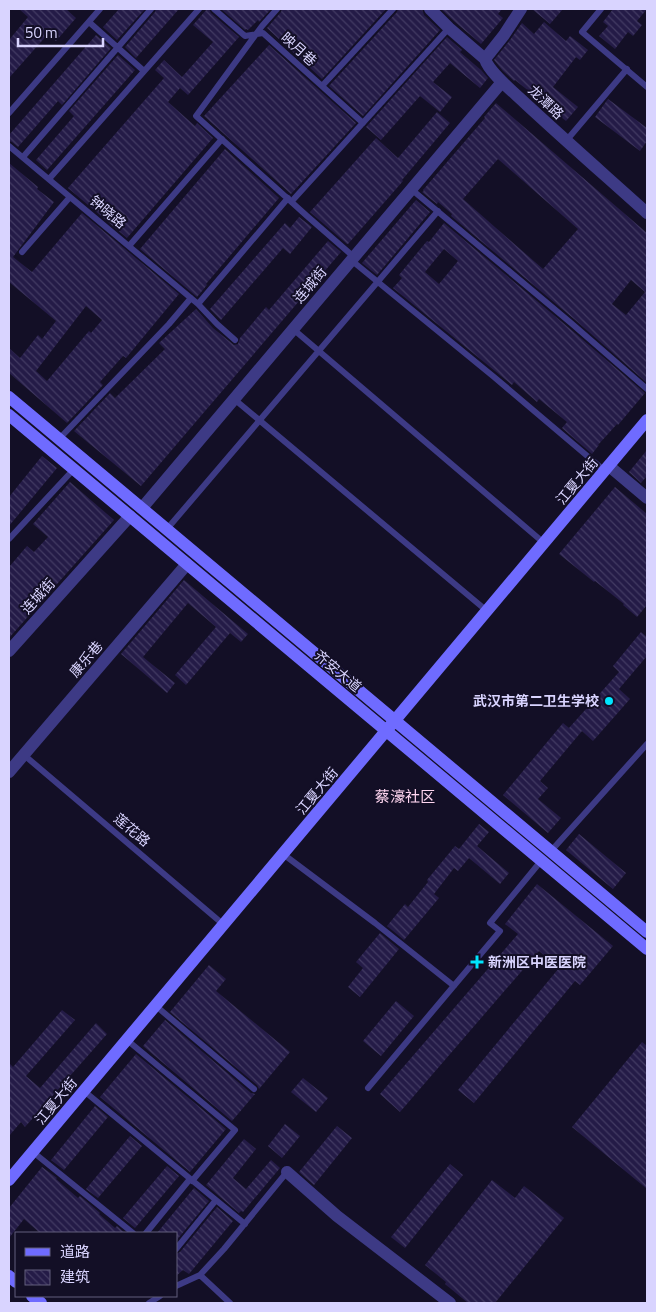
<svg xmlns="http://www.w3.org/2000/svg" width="656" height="1312" viewBox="0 0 656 1312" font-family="'Titillium Web','Noto Sans SC',sans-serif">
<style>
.building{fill:url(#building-back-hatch);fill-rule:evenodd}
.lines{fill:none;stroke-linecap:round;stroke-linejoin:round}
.lane{stroke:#3d3a85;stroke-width:6}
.street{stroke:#3d3a85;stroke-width:12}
.secondary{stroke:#6f6bff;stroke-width:12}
.poi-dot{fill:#00e5ff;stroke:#130f26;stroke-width:2}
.labels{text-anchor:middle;stroke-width:4;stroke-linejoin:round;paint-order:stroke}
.street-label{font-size:14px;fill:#d9d4ff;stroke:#130f26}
.poi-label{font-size:14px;font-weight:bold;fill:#d9d4ff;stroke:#130f26;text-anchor:end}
.neighbourhood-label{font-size:15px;fill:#ffd6f0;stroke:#130f26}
</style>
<defs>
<pattern id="building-back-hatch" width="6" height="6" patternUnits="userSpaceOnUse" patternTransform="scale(1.25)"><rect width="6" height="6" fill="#241b47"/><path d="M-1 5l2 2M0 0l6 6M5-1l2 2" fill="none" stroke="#433b63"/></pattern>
</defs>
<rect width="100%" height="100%" fill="#130f26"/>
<path class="building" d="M19,9H66L76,18L56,41L48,34L9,78V40L28,17Z
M119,9H145L117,40L103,27Z
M156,9H179L136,58L125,47L155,12Z
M207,9H209L211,13L239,37L188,95L180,88L168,102L195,126L197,123L213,138L127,238L68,188L164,78L155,70L164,60L182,77L213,42L193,25Z
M221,9H271L259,22L258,20L248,30L246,29L245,30Z
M282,9H386L322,79L267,28L281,12Z
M398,9H422L424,15L440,30L363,116L329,86L397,12Z
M441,9H502L498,14L503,18L481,44L455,22Z
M532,9H563L550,24Z
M613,9H647L637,21L642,25L633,36L628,32L615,49L599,36L608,26L603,22Z
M544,22L566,41L570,36L588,50L580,60L576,57L553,87L578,107L566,121L515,80L514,81L503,71L494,60L510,40L522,23L534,34Z
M96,35L111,48L62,105L58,101L18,147L12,142L9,141V135Z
M447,37L462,50L460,52L481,70L488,78L480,88L450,63L433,82L452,97L440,112L420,96L381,140L366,127Z
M269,45L356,123L291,194L204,116Z
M118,55L135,70L47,170L36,160L74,116L69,111Z
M608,99L647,128V141L640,151L595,117Z
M496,103L647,233V383L574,319L451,216L452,214L438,202L437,204L422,192L424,191L423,190L485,118L484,117ZM498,159L578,229L543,269L463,199ZM631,280L645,292L626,315L612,304Z
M437,112L450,123L402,180L403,181L348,244H347L310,212L376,138L398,158Z
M225,149L279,198L206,284L207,285L197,297L140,249Z
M9,163L38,187L37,189L54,202L13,257L32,272L82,213L179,294L126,358L123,356L100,382L103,385L67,423L9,373V348L20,358L38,335L42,339L56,321L9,282ZM86,306L102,320L91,333L89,331L47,381L36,371Z
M416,200L430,212L377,275L362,263Z
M299,217L312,227L290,254L283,248L221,320L210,309L285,223L290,228Z
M444,223L568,327L645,393L618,425L617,424L598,445H599L592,454L562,428L567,422L539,399L537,402L514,382L512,385L393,288L402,278L399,275L427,241L429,242ZM444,249L458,261L439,284L425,272Z
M328,241L341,252L141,486L74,431L110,393L115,398L165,349L159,343L196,309L213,328L234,345L238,344L240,338L266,307L269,310Z
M647,450V476L641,483L629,472Z
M42,456L57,468L9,526V497Z
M70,482L114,520L9,638V567L27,546L34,552L48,537L33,524Z
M615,487L647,514V605L637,617L623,605L624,604L595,581L594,582L559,554Z
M184,580L248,634L241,642L230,633L186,685L175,675L216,627L188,603L143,657L175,683L167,693L121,654Z
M641,632L647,637V656L619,689L630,699L593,741L582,731L540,781L548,788L538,799L561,818L548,833L503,795L563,723L569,728L619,672L613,666Z
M479,824L489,832L477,846L509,873L500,884L469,858L458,871L454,868L434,894L439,898L404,940L387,926L405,904L408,907L428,882L427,880L455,846L459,849Z
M579,834L626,873L613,889L566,850Z
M537,884L613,946L580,985L575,981L474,1103L458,1090L559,968L539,951L400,1112L380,1094L518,934L505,924Z
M380,933L399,949L360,997L348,987L363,968L356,962Z
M209,965L226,979L216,991L290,1052L259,1089L257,1085L170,1012Z
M396,1001L414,1016L381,1056L363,1041Z
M62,1010L75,1020L26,1076L40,1088L96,1023L107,1034L25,1127L21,1122L9,1136V1063L13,1067Z
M165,1020L251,1093L255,1094L232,1121L143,1046Z
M642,1042L647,1046V1189L572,1127Z
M136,1054L226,1129L190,1172L100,1097Z
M303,1078L328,1098L316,1112L291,1092Z
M95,1106L108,1117L64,1170L51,1160Z
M285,1124L300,1136L282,1158L268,1146Z
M337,1126L352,1138L314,1185L299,1172Z
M130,1136L142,1146L98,1198L86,1189Z
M244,1139L256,1149L233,1178L246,1189L271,1160L280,1168L243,1212L241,1211L239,1213L206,1185Z
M450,1164L463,1175L405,1248L391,1237Z
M167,1166L179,1176L135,1228L123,1218Z
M42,1167L57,1178L56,1179L78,1198L80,1196L92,1206L100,1213L99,1214L115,1228L117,1226L125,1233H40L24,1219L9,1238V1208Z
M492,1180L515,1198L524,1186L564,1218L495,1303H468L445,1284L446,1282L425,1265Z
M194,1188L209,1201L176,1241V1233H157Z
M217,1207L233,1221L189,1274L183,1270L176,1276V1254L180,1252Z"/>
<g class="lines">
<path class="lane" d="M214,9L245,36L263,33L363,123
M277,9L262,26L196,116L307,216L354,257
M601,9L582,32L647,87
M89,22L144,71
M322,86L393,9
M9,113L100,9
M566,141L627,69
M9,146L198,304L217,324L235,340
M23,157L151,9
M49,179L199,9
M411,189L571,323L647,389
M292,201L449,28
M129,246L222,139
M22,252L70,197
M351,260L494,377L605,471
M198,304L288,198
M293,329L544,543
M234,399L487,611
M59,439L169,324L191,298
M167,529L438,211
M9,539L74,469
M24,755L224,925
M551,851L647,744
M283,854L375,923L454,986
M156,1006L254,1089
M127,1040L235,1130L192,1181
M368,1088L500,931L490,923L541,861
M84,1091L245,1224
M33,1152L133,1233
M146,1233L190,1179
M176,1249L216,1200
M200,1275L230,1303
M176,1286L200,1275L224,1249L287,1172
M149,1303L160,1296"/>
<path class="street" d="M430,9L449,28L485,59C489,73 516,94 526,104C566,141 607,177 647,213
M485,59L504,35L521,9
M609,466L647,498
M142,508L502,82
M9,651L130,516
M9,772L187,564
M287,1172L337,1216L450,1303"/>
<path class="secondary" d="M9,397L647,932
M9,415L647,949
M9,1180L647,420
M9,1276L16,1282
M32,1296L41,1303"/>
</g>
<g class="poi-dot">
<circle cx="609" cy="701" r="5"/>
<path d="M474.5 954.5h5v5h5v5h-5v5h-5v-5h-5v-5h5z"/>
</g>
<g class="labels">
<g class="street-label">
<text transform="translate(299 49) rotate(42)" y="5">映月巷</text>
<text transform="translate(546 102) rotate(43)" y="5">龙潭路</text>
<text transform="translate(108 212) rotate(40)" y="5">钟晓路</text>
<text transform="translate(310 285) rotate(-50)" y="5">连城街</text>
<text transform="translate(577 481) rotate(-50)" y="5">江夏大街</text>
<text transform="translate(38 596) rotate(-48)" y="5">连城街</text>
<text transform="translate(86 659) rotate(-49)" y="5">康乐巷</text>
<text transform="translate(338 671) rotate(40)" y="5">齐安大道</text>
<text transform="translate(317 791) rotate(-50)" y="5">江夏大街</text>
<text transform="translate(132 830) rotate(40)" y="5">莲花路</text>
<text transform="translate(56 1101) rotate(-50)" y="5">江夏大街</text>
</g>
<g class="poi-label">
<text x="599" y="706">武汉市第二卫生学校</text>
<text x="488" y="967" text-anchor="start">新洲区中医医院</text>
</g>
<g class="neighbourhood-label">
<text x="405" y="802">蔡濠社区</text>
</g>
</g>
<rect width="656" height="1312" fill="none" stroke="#d9d4ff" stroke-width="20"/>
<rect x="15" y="1232" width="162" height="65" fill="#130f26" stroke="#625e7d"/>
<rect x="25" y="1248" width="25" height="8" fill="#6f6bff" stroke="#625e7d"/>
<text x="60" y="1257" font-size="15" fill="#d9d4ff">道路</text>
<rect x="25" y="1270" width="25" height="15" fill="url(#building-back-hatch)" stroke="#625e7d"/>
<text x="60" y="1282" font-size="15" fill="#d9d4ff">建筑</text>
<path d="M18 38v8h85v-8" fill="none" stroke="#d9d4ff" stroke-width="2.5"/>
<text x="25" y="38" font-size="15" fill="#d9d4ff" stroke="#130f26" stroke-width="4" paint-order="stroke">50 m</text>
</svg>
